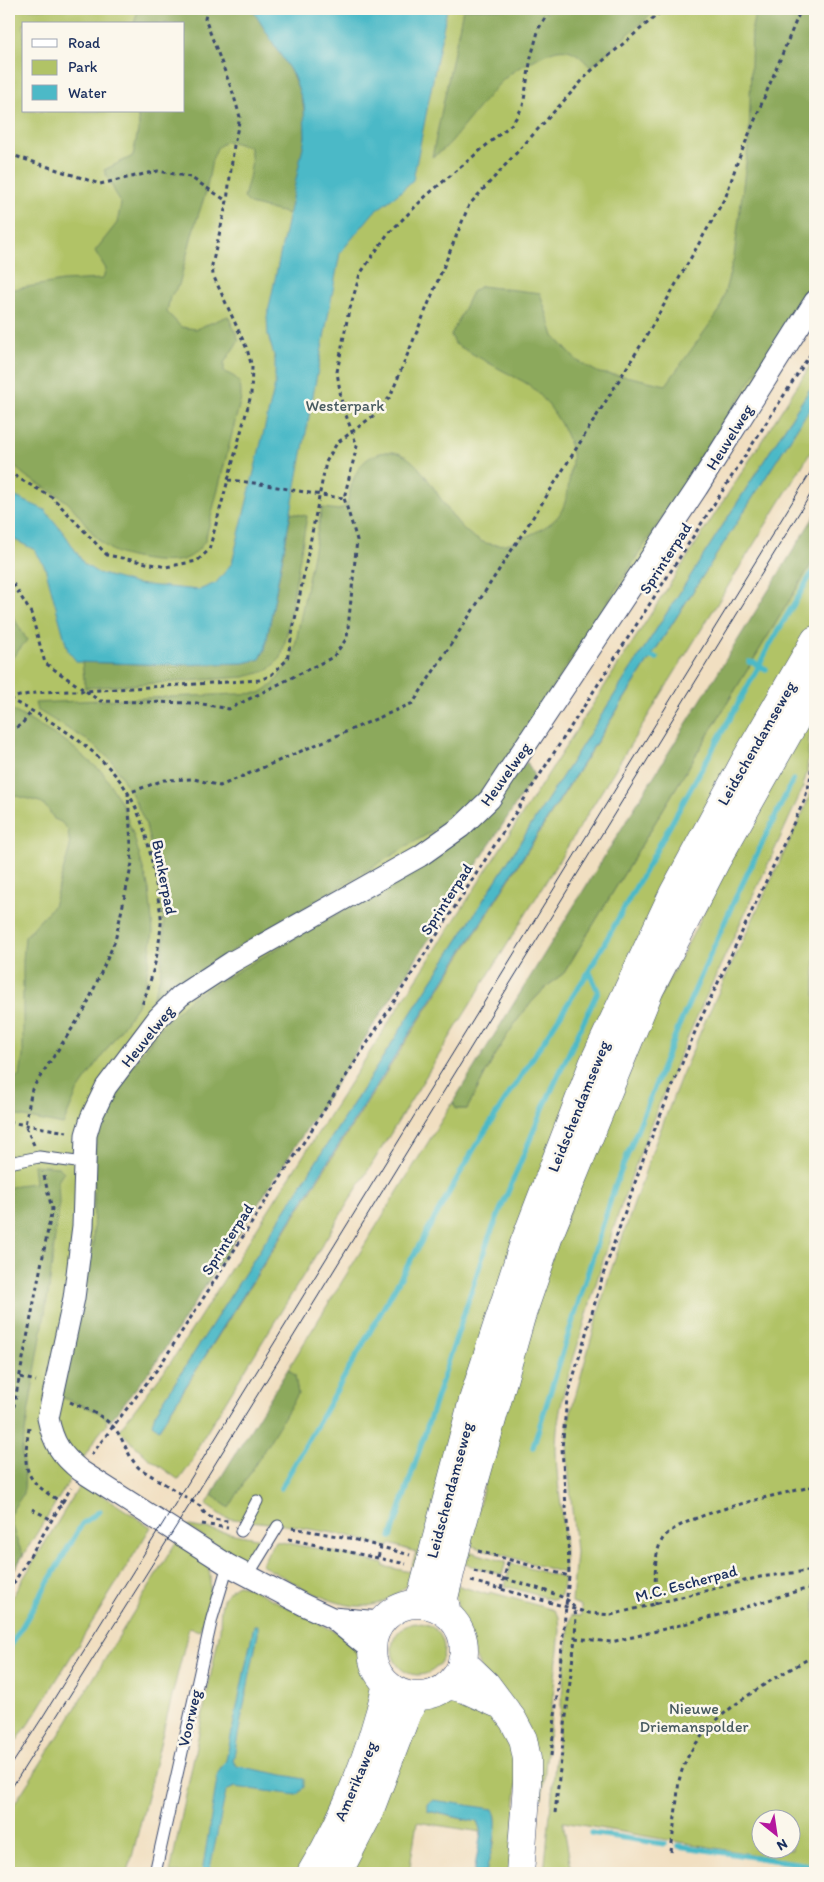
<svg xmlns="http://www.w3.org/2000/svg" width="824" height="1882" viewBox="0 0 824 1882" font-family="Itim,sans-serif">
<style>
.green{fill:#b1c366;stroke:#667962;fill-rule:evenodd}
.forest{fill:#8ca95b;stroke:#546c5c}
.water{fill:#4cb9c7;stroke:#347492}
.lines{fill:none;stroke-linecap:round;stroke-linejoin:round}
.stream{stroke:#4cb9c7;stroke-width:5.5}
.service-casing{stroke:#3b496d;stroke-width:13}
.minor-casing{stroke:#3b496d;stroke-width:23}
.tertiary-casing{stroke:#3b496d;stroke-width:29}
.secondary-casing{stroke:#3b496d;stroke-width:29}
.path{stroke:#3b496d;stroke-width:3;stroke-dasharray:4 4;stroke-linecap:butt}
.service{stroke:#fff;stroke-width:11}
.minor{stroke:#fff;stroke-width:21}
.tertiary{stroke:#fff;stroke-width:28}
.secondary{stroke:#fff;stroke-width:28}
.tram{stroke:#1b2f5e;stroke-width:1}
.labels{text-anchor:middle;stroke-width:5;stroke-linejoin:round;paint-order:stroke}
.park-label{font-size:16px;fill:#485b60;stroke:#fbf7ec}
.street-label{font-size:16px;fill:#1b2f5e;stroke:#fbf7ec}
</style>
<rect width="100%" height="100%" fill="#fbf7ec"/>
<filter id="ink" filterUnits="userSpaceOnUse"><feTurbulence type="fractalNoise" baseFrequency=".02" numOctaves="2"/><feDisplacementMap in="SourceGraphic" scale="10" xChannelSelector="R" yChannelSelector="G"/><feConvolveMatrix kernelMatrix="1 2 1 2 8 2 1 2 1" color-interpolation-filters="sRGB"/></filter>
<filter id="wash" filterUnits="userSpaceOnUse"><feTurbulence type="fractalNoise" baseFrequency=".0096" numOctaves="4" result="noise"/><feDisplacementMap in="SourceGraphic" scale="20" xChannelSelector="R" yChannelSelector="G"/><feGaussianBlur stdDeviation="1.12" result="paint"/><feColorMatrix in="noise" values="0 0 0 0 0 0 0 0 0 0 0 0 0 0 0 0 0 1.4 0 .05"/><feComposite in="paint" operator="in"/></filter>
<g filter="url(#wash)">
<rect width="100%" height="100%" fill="#f1dfc1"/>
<path class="green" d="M9,9H815V301L276,1151L106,1422L107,1424L98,1435L9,1578ZM24,24H184V111H24Z
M815,358V381L155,1414L159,1429L815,400V445L200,1443L192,1462L179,1480L147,1457L119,1430L171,1362Z
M815,558V633L413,1580C402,1591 383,1605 366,1606C333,1609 290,1580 261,1565L275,1541L330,1551L384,1564L383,1566L410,1572L416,1552L390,1544L389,1547L345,1535L285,1525L225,1518L206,1505L212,1495L228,1507L295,1375L288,1369L453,1102L456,1109H467C494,1058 516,1007 564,973Z
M815,696V718L809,738L807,772L802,790C756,893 705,993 662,1097C633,1168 608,1241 587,1314C577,1350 563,1386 558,1423C550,1471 569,1524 564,1573L469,1545L519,1346L620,1076Z
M815,781V1865L563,1822L572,1873H544L569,1625L572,1615L581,1616V1606L572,1602L576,1552L567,1456L568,1422L608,1279L653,1149L681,1077L706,1019L804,810ZM762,1820H792V1850H762Z
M82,1482L151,1527L38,1710L9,1752V1602Z
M184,1525L262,1539L261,1542L250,1560L247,1561H241Z
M176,1542C186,1549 200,1556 207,1566C216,1582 204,1614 200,1631L189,1628L128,1873H9V1812L61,1732Z
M461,1549L506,1562L502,1575L458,1562Z
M511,1563L564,1578L561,1595L554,1600L505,1586Z
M453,1584L489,1595L490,1592L554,1610L559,1617L560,1631L542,1798L537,1795L474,1654L469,1632L459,1613Z
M238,1585L248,1587L352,1640C371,1662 375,1681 376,1710L304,1873H170L220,1630C221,1610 218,1595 238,1585Z
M392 1649a26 26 0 1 1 52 0a26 26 0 1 1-52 0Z
M455,1694L498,1718L514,1743L518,1769L511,1873H486L489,1857L494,1844L496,1815L428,1811L477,1822L481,1832L417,1822L409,1873H342L425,1705L437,1698Z"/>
<path class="forest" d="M138,9H252C276,48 311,89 305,138C302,163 294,189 289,214L250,204L244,198C248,180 255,163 249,146L226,141L217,148L212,160L206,192L193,231L179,285L170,297L167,312L181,327L196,329L228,316L239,340L224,363V372C240,378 241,382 241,398L205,541C200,548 194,556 185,559C169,565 128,559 113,551C94,541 82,515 66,501C54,492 42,486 30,479C22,474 16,467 9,462V290L63,281L103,279L106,269L95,251L117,223L121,204L104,170L133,156L139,125L137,111H184V24H134Z
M463,9H541L547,13L550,9H655L654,12L590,67C571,44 559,46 534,60C529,63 522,65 517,69C499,80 481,105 467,122C454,137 450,147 432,157Z
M756,9H815V281L492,781L451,820L205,967L134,1037L150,1006L160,977L164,939L163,900L146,825L134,798L112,761L90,742L37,710L35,703L260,693L274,684L293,657L322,508L339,510L347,505C351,485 355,463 375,455C438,428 443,580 525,537C538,531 550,526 559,515C567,503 568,489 570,475C571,468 573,459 572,453C568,431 550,404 534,389C528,383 518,379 511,375C492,365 473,354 455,344L451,335L472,292L481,286L540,293L554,336L576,360L599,373L630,377L666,385L720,310L734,257L749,139L752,27Z
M291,513L307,516L286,638L281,658L270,669L260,673L244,677L85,688L82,662L174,665L244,663L260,659L265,649Z
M815,515V558L564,973C516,1007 494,1058 467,1109H456L453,1102Z
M9,610L27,640L9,662Z
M9,708L68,743L103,773L122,804L134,837L149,889L153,932L146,980L137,1006L77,1092L63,1125L9,1114V1079L20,1076L23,1056V961L25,937L53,906L70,847L68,830L61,822L54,819L48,809L40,802L9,794Z
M527,762L534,776L155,1364L110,1421L98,1412L61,1397L93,1246L96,1132L110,1097L162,1026L191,998L421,866Z
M33,1165L59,1167L64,1172L58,1181L59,1202L49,1289L22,1450C22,1464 27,1480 23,1493C21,1500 13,1506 11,1514C9,1524 19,1545 23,1555L9,1578V1188L17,1185L35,1183Z
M288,1369L295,1375L298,1394L229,1508L212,1495L220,1479Z"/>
<path class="water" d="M252,9H447L413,180L398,194L374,212L340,253L265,649L260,659L244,663L174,665L77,662L68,651L45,567L35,550L9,537V494L45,510L66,536L84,564L98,573L136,584L199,590L216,583L232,563L275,385V359L268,335L267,317L305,137L304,105L293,75Z
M815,381V400C597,743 375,1084 159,1429L152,1424L155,1414Z
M254,1625H258V1634L233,1761L237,1766L304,1779V1787L297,1795L235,1787L226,1791L209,1873H202L218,1773L226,1760Z
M433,1800L493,1809C502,1825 489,1856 486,1873H474L481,1832L477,1822L428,1811V1803Z"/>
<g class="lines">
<path class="stream" d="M646,656L657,658
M749,662L754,663L766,669
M533,1447L615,1186L678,1028L734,901L793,780
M281,1488L475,1147L589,971L759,666L769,646L815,568
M391,1537L489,1237L544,1106L598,991L589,971
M9,1649L82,1524L100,1511
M591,1833L665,1844
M679,1846L815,1866"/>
</g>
</g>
<g filter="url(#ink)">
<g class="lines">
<defs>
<path id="service" d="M9,1163L39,1157L84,1163
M241,1531L257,1501
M248,1575L278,1526
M155,1873L212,1618L228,1565"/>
<path id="minor" d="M332,1618L381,1622
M371,1650L332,1618L304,1605L228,1565L81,1471C61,1455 53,1443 48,1418L74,1298L83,1226L86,1135L91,1118L106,1087L158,1018L180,996L232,962L420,856L461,827L490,799L697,488L815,301"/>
<path id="tertiary" d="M462,1661L486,1684L513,1720L523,1739L527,1759V1784L520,1873
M448,1685L465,1689L496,1703"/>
<path id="secondary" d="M417,1604L423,1590L473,1400L523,1246L593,1064L673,894L746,759L815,640
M372 1650a46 46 0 1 1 92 0a46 46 0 1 1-92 0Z
M447,1614L444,1598L459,1536L521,1317L551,1230L650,989L716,861L815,686
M311,1873C347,1814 371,1752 387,1684
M338,1873L368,1815L407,1713L417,1696"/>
</defs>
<use href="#service" class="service-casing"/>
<use href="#minor" class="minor-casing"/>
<use href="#tertiary" class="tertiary-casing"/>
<use href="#secondary" class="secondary-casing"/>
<path class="path" d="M9,154L100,184L158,171L190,177L227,201
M9,470L18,478L52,497L107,555L166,567L197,561L209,550L251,395L252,367L247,349L213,275L212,265L227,201L234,145L240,117L233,93L205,19L207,9
M228,480C267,483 305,494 344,498L357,446L342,404L337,372L348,315L360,274L387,235L426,196L513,123L523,106L531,57L539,28L550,9
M9,577L31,613L45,663L100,701L197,703L229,709L333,657L347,638L357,540L344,498
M9,699C34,691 59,691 84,691L259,680L270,676L287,660L326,462L337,443L373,416L390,397L469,205L591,71L664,9
M9,699C51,720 92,744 121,782C145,815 152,858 158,897C159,906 162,915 161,924C159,952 152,979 142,1005
M9,731L21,725L32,711
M9,1122L67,1132
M34,1145L25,1125L32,1089L85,1009L115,941L132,863L128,793L164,780L194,779L220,786L413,703L546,497L644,340L726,196L737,163L801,9
M20,1377L36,1381
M70,1402C89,1410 111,1418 121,1438C127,1449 130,1459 139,1468L200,1506C207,1520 217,1520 231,1521
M29,1428C22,1471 24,1480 63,1503
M9,1431L52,1209L43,1172
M9,1431L10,1441L9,1445
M91,1455L159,1367L815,347
M32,1509L52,1520
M202,1524L228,1528
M292,1528L349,1538L410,1555
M288,1539L406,1564
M478,1551L569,1576
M378,1557L381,1547
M474,1571C491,1576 564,1592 572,1604C578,1612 575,1629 575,1638
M471,1581L589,1613L611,1615L760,1577L815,1570
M501,1589L509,1559
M9,1591L71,1488
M656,1605C656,1585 652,1558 662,1540C675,1515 786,1493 815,1486
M551,1756L569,1576L568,1536L562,1448L567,1399L603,1275L647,1148L697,1027L804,801L810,781L815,737
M555,1813L575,1638L611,1642L637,1636L727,1613L794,1592L815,1587
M671,1852C673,1834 675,1817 677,1799C678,1792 678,1784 680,1777C695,1719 767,1683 815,1655"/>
<use href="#service" class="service"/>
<use href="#minor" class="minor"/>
<use href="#tertiary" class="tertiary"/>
<use href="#secondary" class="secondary"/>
<path class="tram" d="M9,1769L42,1718L188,1483L815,465
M9,1792L199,1490L815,487"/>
</g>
</g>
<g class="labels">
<g class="park-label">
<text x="345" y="411">Westerpark</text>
<text x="694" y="1714">Nieuwe<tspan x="694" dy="18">Driemanspolder</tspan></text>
</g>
<g class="street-label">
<text transform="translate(729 437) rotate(-58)" y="6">Heuvelweg</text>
<text transform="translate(665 558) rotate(-57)" y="6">Sprinterpad</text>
<text transform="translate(756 743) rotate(-60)" y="6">Leidschendamseweg</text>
<text transform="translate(505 774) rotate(-54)" y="6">Heuvelweg</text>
<text transform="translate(165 877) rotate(79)" y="6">Bunkerpad</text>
<text transform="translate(446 899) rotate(-57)" y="6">Sprinterpad</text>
<text transform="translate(147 1036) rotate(-51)" y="6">Heuvelweg</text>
<text transform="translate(578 1106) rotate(-68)" y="6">Leidschendamseweg</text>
<text transform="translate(227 1239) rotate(-57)" y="6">Sprinterpad</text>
<text transform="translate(449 1490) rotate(-75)" y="6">Leidschendamseweg</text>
<text transform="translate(686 1583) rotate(-15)" y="6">M.C. Escherpad</text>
<text transform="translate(189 1718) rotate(-77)" y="6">Voorweg</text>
<text transform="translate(355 1781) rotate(-67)" y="6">Amerikaweg</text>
</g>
</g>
<rect width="824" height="1882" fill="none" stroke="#fbf7ec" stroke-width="30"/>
<rect x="22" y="22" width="162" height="90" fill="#fbf7ec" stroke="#a1a7b3"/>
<rect x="32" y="39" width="25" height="8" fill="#ffffff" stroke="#a1a7b3"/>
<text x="68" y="48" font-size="15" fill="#1b2f5e">Road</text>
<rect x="32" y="60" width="25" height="15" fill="#b1c366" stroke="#a1a7b3"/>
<text x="68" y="72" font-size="15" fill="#1b2f5e">Park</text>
<rect x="32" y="85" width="25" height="15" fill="#4cb9c7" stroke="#a1a7b3"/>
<text x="68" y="98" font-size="15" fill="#1b2f5e">Water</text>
<g transform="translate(776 1834) rotate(150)"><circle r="24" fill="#fbf7ec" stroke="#a1a7b3"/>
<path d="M0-4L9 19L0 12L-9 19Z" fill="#b5179e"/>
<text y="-8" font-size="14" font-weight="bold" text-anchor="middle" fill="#1b2f5e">N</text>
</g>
</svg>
